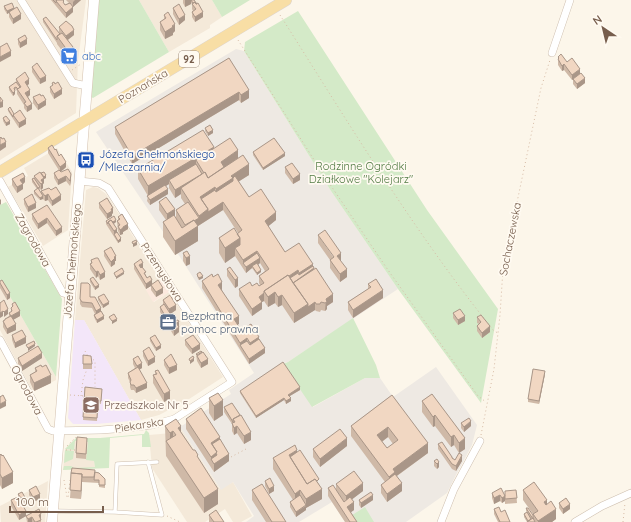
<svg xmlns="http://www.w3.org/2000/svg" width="631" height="522" viewBox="0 0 631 522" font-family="Quicksand,sans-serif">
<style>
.residential{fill:#f4e9d9}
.commercial{fill:#fce9de}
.industrial{fill:#eee9e3}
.education{fill:#f3e6f9}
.green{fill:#d4eac8}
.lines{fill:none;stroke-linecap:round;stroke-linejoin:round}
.lane-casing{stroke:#cebfaf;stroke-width:4.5}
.street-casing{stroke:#cebfaf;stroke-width:8}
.secondary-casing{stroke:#d4c1af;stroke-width:11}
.primary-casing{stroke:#dcd5d1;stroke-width:12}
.path{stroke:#d7bba5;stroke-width:1;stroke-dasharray:1 3;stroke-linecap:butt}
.lane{stroke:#fff;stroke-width:3.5}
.street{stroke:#fff;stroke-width:7}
.secondary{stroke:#fff;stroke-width:10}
.primary{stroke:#f8dea5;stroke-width:11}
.wall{fill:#cfb9a7;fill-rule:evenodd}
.shaded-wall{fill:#a99688}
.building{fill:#f1d7c2;stroke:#a99688;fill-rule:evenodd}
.labels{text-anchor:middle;stroke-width:3.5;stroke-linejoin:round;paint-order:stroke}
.shield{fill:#fffaf1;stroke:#a08d7e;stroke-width:1}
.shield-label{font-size:10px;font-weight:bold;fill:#775e4d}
.shop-label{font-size:11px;fill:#366cbe;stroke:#fffaf1;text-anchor:start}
.street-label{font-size:11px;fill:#775e4d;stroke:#fffaf1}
.transit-label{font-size:11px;fill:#164399;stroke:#fffaf1;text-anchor:start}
.park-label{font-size:11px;fill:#537c45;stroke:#fffaf1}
.service-label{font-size:11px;fill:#4e5e75;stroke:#fffaf1;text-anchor:start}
.education-label{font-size:11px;fill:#785e54;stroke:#fffaf1;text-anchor:start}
</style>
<rect width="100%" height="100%" fill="#fcf6ea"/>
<path class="residential" d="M0,0H86L78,61L76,113L0,160Z
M139,0H212L222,17L210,25V28L169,52Z
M57,148L72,172L68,230L43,246L8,187L28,176L24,168Z
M93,187L98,188L106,194L161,280L146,289L154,302L169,292L223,377L186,401L159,415L141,420L84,320H75L86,190Z
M0,279L56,377V380L33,392L0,330Z
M180,427L220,489L233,482L252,516L241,522H233L225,509L205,522H187L152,468L149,435L172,433Z
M93,439L95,468L63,470L65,449L74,440Z
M48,481L45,522H1L0,506Z"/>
<path class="commercial" d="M161,280L169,292L153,302L146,290Z"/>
<path class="industrial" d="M236,49L244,51L331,191L398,289L288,362L284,363L313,407L365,378H380L393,397L436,367L477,425L472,445L456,475L447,493L406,522H345L332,502L299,522H246L254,516L233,482L221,490L180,427L231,394L229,390L254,373L180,257L96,132Z"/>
<path class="education" d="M75,320H84L141,420L96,424H73L68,418Z"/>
<path class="green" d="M99,0H139L169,52L93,98L91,97Z
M212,0H250L222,17Z
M298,11L427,210L498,309L481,403L398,289L331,191L244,51L245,42Z
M6,202L62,299L56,377L0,279V205Z
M353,318L376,365L380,378H365L312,407L283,364L288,362Z
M146,430L149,433L151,447H142V435L110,438L109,468L63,470L64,466H71L74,468L95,467L94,461L86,460L88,442L75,441L74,450L65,449L76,438H100L144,434Z
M65,450L74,451L73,459L64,463Z
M365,507L374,522H352L349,517Z"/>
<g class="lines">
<defs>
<path id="lane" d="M54,511L115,512L117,464L157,462
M115,512L162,515L148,462"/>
<path id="street" d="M21,0L73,83L87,86
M552,53L570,0
M0,181L63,293L70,295
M0,340L48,429L53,431L101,430L127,428L152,425L174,419L232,382L108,188L99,183L79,181
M441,522L454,489L480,441
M575,522L602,506L631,493"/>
<path id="secondary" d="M52,522L94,0"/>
<path id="primary" d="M0,172L286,0"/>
</defs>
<use href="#lane" class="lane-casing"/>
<use href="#street" class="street-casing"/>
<use href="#secondary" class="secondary-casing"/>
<use href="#primary" class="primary-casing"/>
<path class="path" d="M280,15C348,122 414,232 494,331L498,333
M238,40L323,174L388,270L478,396L486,402
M72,70L81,64
M85,351L88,356
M90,357L95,361V387
M70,395L85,396
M81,396L83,380L87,369
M481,435L494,369L500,315L503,269L541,88L550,60
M67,446L76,437
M66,450H76
M231,457L246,449
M64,480L67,497L68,498L70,480
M167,516L180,522
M623,522L625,503"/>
<use href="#lane" class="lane"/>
<use href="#street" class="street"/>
<use href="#secondary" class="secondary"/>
<use href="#primary" class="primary"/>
</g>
<path class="wall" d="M51,0H60L65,5L69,3L66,0H81L73,7V12L66,18Z
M183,0H194L203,17L195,22L192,17V12L193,11L192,9V4L191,3V4L185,7L183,3Z
M4,6L14,9L21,19L13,24L9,17V13L7,14L4,9Z
M173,8L185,20L179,25L173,14Z
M164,15L175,31L173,33V35L165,39L160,30V22L164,19Z
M43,19L60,34L59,32V27L74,35L68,40L73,55V59L70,61L57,44V43L43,22Z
M18,39L27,44L20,48L18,44Z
M558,57L567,62L580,74L572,80L564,70L562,71L558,65Z
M229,58L249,98L241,103L239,100L132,164L115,134V127Z
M32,67L46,81L40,84L32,72Z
M16,79L29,84L27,85L30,95L28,97L32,109L27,112L24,108V105L17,94V91L16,89L15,90V94L13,96L9,90V87L16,82Z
M573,79L585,83L577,89L573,84Z
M52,83L62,94L54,99L50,92V87L52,86Z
M33,97L46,105L38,110L33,103Z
M8,109L26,124L19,128L8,111Z
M3,118L10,124L6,126L3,121Z
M205,128L213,133L208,136L205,131Z
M48,148L59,156L66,167L64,169L60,172L48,153Z
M214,149L238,158L249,175L238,182L249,197L276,220L268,226L285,252L313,266L333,302L327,306V309L325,311L321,310L320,312L316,311L315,310L294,323L282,305L278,307L275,303L268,307L264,301L262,302V309L252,316L239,296V289L252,286H259L260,285L259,283V276L265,271L260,263L258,265L261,272L257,275L252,268L246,273L235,256L225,263L219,253V238L238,233L223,210L198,226V241L175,255L163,237V222L166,220L159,210V202L176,218V210L185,204L181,198V194L175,198L169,188V184L166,186L168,194L150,205L147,201L148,196L138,179V169Z
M253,152L285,156L263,170L253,155Z
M285,167L300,180L293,184L285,173Z
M61,172L71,179L70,186L66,181L58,185L54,178V173Z
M41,173L46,178L44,179V183L43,184V188L41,190L40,189L39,190L41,193V191L51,190L61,200L52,206L48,200L45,201L43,199L40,200L34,194V191L37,189L32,182V179L34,178V176Z
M12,179L25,182L23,184V189L17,193L12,185Z
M24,199L36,208L28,212L24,204Z
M99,203L113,213L112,214V216L107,219L99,208Z
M47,205L62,232L56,236L47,223L38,229L32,219V214Z
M118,217L128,229L123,232V234L120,235L118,231L117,221L118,220Z
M106,221L116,222L114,224L121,241L118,243L106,224Z
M318,235L347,277L340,282L330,268V260L318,243Z
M104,251L116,261H115V264L111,267L104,256Z
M183,253L190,264L186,266L183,261Z
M91,260L105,277L100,280L98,276L96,278L90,269V264L91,263Z
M134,264L143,268L147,278L163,293L156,297L151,290V286L146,289L134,269Z
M230,267L238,286L235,288L227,276V269Z
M197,274L203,278L199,280L198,279Z
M90,279L99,287L95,290L90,282Z
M0,281L10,298L7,300L0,288Z
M202,281L222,290L239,324H238L241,330L259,339L265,353L249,364L202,288Z
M368,284L383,298L353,318L348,310V302L368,289Z
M90,297L101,311L104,319L97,323L94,317V315L95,314L92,308L82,307L80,304V299Z
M98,297L109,304L103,308L98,300Z
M163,300L176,310L170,314L175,321L179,322V332L174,336L160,312V307L163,305Z
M12,304L20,316L13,320L16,330L7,334L3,327V321H5V319L9,316V313L11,312V308L12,307Z
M453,313L465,321L458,325L453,318Z
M477,317L490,332L482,338L477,331V326L479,324L477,323Z
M12,335L26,343L15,348L12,340Z
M150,338L161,348L156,351L150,341Z
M185,340L200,349L192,354L185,345Z
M143,351L155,362L148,366L143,356Z
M196,354L208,364L201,368L197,361Z
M18,358H42L22,371L18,364Z
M133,359L142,368L139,370L147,388L136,393L134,390H131L130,387V382L128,378V373L135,368L133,364Z
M164,360L177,370L169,374L164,365Z
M83,364H92V369H83Z
M35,368L51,383L34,391L30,382V375L35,372Z
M155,371L170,399L164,402L153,383V375L155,374Z
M545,374L539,404L528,402V399Z
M85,387L102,389L101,404L98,403L97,421L83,420Z
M300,390L290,396L291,401L286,404L284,400L256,418L240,393V391Z
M432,394L465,449L459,453L454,445L451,447L435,426L433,427L422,412V401Z
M392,395L428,453L397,476L402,491L387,502L381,493V485L385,482L351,436V426ZM388,437L393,444L387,448L382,442Z
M209,398L223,415L214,421L209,413Z
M224,407L251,440L244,444L237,433L234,435L232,431V424L224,412Z
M186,419L220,439L229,461L214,472L186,429Z
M461,423L471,426L464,432L461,428Z
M165,426L181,432L198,458L218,504L204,513L166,456Z
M87,443L86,459L76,458V453Z
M438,444L455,460L462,461L456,471L452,469L438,449Z
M347,446L320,467L313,457V449Z
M297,452L319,484L322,499L306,508V510L296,517L290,507V502L293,500L273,469V458Z
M0,455L13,483L2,489L0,485Z
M434,461L439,467L437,469L434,466Z
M72,468L95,472L105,479V488L99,487V483L82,482L81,499L70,498Z
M265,481L274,491L269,494L265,486Z
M336,484L363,491L352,499L354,510L351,512L357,522H345L328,496V488L336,491Z
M29,490L40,499L33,502L29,495Z
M252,490L286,522H266L252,500Z
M516,490L517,503L505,504V498V501L502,503L500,501L494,504L492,498V493L505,496Z
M523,490L547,505L556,519L552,522H527L524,517V514L527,512L526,511V508L533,515V514L523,500Z
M22,492L27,504L25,505L22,500H21L18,497L26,516L19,520L11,506V500L18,497V494Z
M359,500H373L361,508L359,505Z
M559,503L570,509L563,514L559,508Z
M494,509L501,512L510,522H498L494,514Z
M209,515L224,522H209Z
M26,516L41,519V522H27Z"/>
<path class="shaded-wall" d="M75,0H81L73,7V2Z
M185,0H191V4L185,7Z
M73,7V12L66,18V13Z
M14,8V10L7,14V11Z
M203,12V17L195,22V17Z
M21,14V19L13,24V19Z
M185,15V20L179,25V19Z
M175,24V31L173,33V35L165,39V32Z
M74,30V35L66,41V36Z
M27,39V44L20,48V43Z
M73,47V59L70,61V54L72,49Z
M11,51V56L0,62V57Z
M564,64V70L562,71V66Z
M580,69V74L572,80V75Z
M46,76V81L40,84V79Z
M585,78V83L577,89V84Z
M29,79V84L25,87V82Z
M62,89V94L54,99V94Z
M30,90V95L25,99V93Z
M249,90V98L241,103V95Z
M15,91V94L13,96V93Z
M239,92V100L132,164V156Z
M46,100V105L38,110V105Z
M3,101V107L0,108V103Z
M32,104V109L27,112V107Z
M26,119V124L19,128V123Z
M10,121V124L6,126V123Z
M213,130V133L208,136V133Z
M6,142V147L0,151V145Z
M214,147V157L196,160V168L169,180V184L148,197V186Z
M238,150V158L221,170V162Z
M285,153V156L263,170V168Z
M66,162V167L64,169L60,172V167Z
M249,164V175L233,185L216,199V189L231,176Z
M71,174V179L70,186V181Z
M202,174V182L181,188V194L175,198V190Z
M300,174V180L293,184V179Z
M46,175V178L44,179V183L43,184V188L41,190V180L42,178Z
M66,176V181L58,185V180Z
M25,177V182L23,184V189L17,193V187L20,180Z
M215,187V198L204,205L200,197Z
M168,189V194L150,205V200Z
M48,194V200L45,201V196Z
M61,195V200L52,206V201Z
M43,196V199L40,200V198Z
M1,199V204L0,205V200Z
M223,202V210L198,226V241L175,255V241L186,226L199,218V216L208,209Z
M36,203V208L28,212V207Z
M113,208V213L112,214V216L107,219V214L111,209Z
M175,209V217L167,222V214Z
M276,212V220L265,229V221Z
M47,218V223L38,229V224Z
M116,220V222L110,226L109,224Z
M128,224V229L123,232V234L120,235V230L123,227Z
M62,227V232L56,236V231Z
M117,229V234H114V231Z
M121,238V241L118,243V241Z
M240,238V253L235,248V256L225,263V248Z
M137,242V245L133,247V244Z
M257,251V258L243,263V260Z
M341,253V261L337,256Z
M116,256V261H115V264L111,267V262L114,257Z
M190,256V264L186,266V258Z
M260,258V263L254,268L252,266V268L246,273V267Z
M143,263V268L139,271V265Z
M313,264V271L299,280V273Z
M347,269V277L340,282V274Z
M261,270V272L257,275V273Z
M298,270V278L275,294V303L268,307V297L265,293Z
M98,271V276L96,278V272Z
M105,272V277L100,280V275Z
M124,272V274L116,279V277Z
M203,276V278L199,280V278Z
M238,278V286L235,288V280Z
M152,280V285H151V286L146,289V284Z
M222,282V290L218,292V285Z
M99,285V287L95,290V287Z
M163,288V293L156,297V292Z
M383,290V298L353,318V310Z
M10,293V298L7,300V295Z
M264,293V301L262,302V309L252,316V309L259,297Z
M333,294V302L327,306V309L325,311L326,299Z
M282,295V305L278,307V297Z
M109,302V304L103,308V305Z
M315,302V310L294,323V313L308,304Z
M176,305V310L169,315V309Z
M101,308V313L96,316V311Z
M8,309V314L4,317V312Z
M3,311V316L0,318V313Z
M20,311V316L11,321V316Z
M104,316V319L97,323V320Z
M239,316V324L234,326V319Z
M465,316V321L458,325V320Z
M117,319V321L112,324V321Z
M179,322V327L176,328V323Z
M16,324V330L7,334V329Z
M490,326V332L482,338V333Z
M179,327V332L174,336V331Z
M26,337V343L15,348V343Z
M259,337V344L250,350V343Z
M247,338V346L240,345V343Z
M35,344V346L28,351V348Z
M200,344V349L192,354V349Z
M161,345V348L156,351V348Z
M265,348V353L249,364V359Z
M42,353V358L22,371V366Z
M155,357V362L148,366V361Z
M194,358V361L190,364V361Z
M208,359V364L201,368V363Z
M142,363V368L137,371V366Z
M177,365V370L169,374V368Z
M545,371V374L539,404V401Z
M51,375V383L34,391V383Z
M147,383V388L136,393V388Z
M300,387V390L288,397V395Z
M170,391V399L164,402V394Z
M284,398V400L256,418V416Z
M291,398V401L286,404V401Z
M223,400V415L214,421V406Z
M6,401V406L0,409V404Z
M435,415V426L433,427V417Z
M471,421V426L464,432V427Z
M181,426V441L178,428Z
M237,426V433L234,435V428Z
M388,427V437L377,445V435Z
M173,431V446L170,448V433Z
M251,432V440L244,444V436Z
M454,435V445L451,447V437Z
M220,437V447L211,445V443Z
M347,438V446L320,467V459Z
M465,438V449L459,453V443Z
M428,443V453L395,477L389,487V477L393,469Z
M297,450V460L289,458V455Z
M217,452L229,454V461L214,472V464L211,459V457Z
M462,455V461L456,471V466Z
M439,462V467L437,469V464Z
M13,472V483L2,489V478Z
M82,474V482L81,499V491Z
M363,483V491L346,504V496Z
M402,483V491L387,502V494Z
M274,486V491L269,494V489Z
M218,489V504L204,513V498Z
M322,489V499L306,508V510L296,517V512L306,506V499Z
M300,490V500L295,504V494Z
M40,494V499L33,502V497Z
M373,495V500L361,508V503Z
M500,495V501L494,504V498Z
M505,496V501L502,503V498Z
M547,500V510L544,502Z
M354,502V510L347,515V507Z
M570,504V509L563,514V509Z
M556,509V519L552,522H538V521Z
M26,511V516L19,520V515Z
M41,514V519L39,521V515Z
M32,517V522H28V519Z"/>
<path class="building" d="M53,0H57L56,1V3Z
M57,0H63L64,1L63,2L65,5L70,3L73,7L66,13L56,1Z
M191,0H194L197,4H196L195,2L193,3Z
M195,2L196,4L198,3L203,12L195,17L192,12L196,9L192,4Z
M12,3L14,8L7,11L4,6Z
M179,4L185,15L179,19L173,8Z
M17,7L21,14L13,19L9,12Z
M168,12L175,24L172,26L173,27L165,32L160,22L166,18L164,15Z
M46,17L60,34L57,36V40L43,19Z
M66,21L72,26L74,30L66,36L59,27Z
M62,33L73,47L72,49L73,51L70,54L57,36Z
M25,35L27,39L20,43L18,39Z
M7,43L11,51L0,57V47Z
M561,54L567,62L572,58L580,69L572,75L564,64L562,66L558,59L559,58L558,57Z
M229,58L249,90L241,95L239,92L132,156L115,127Z
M37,63L46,76L40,79L32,67Z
M25,72L29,79L25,82L30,90L25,93L32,104L27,107L24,103L26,102L17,89L21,87L16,79Z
M581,73L585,78L577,84L573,79Z
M16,82L20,87L18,89L16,87L14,88L15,91L13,93L9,87Z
M54,82L55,84L58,82L62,89L54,94L50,87L53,85L52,83Z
M40,94L41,96L43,95L46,100L38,105L33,97Z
M0,97L3,101L0,103Z
M10,107L14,114L13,115V117L8,109Z
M20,110L26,119L19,123L13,115Z
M6,116L10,121L6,123L3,118Z
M210,125L213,130L208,133L205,128Z
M203,130L214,147L148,186L138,169Z
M1,137L2,139L4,138L6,142L0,145V138Z
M230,138L238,150L221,162L224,167L208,178L205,172L204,173L196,160Z
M274,138L285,153L263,168L253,152Z
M52,145L55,150L56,149L59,156L61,154L66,162L64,164L60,167L48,148Z
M243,155L249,164L231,176L233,178L216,189L215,187L200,197L208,209L199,216L181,188L205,172L208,178Z
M292,163L300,174L293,179L285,167Z
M196,164L202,174L175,190L169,180Z
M68,169L71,174L70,181L66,176L58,180L54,173L59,170L61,172Z
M40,172L44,178L41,180L43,183L41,184L34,176Z
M44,172L46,175L44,177L41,173Z
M23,173L25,177L20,180L23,184L17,187L12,179Z
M235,176L249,197L261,189L276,212L265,221L285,252L299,243L313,264L299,273L298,270L289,276L288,275L264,291V293L259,297L262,302L252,309L239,289L250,282L252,286L257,283L259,286L264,283L259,276L269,269L257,251L243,260L235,248L240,245V238L237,234L242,230L223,202L208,212V209L201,199L215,190L216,192L233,181V178Z
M34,178L40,187L38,188L43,196L40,198L34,191L38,188L32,179Z
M165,185L168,189L150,200L147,196Z
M56,187L61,195L52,201L48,194L45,196L41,191L49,188L51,190Z
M32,194L36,203L28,207L24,199Z
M166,197L175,209L167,214L159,202Z
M107,198L113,208L111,209L112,211L107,214L99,203Z
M188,202L199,218L194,221V220L185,225L176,210Z
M47,205L62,227L56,231L47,218L38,224L32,214Z
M122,214L128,224L123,227V228L120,230L118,226L120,225L117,221L120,219L118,217Z
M174,215L182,228L194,220L198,226L175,241L163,222Z
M114,216L116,220L113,222L111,220L108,222V224L106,221Z
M111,220L117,229L114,231L108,222Z
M234,228L240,238L225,248L219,238Z
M325,230L341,253L337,256L347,269L340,274L330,260L334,257L318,235Z
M117,232L121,238L118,241L114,234Z
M136,240L137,242L133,244L132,242Z
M111,247L116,256L114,257L115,258L111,262L104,251Z
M187,251L190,256L186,258L183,253Z
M257,253L260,258L246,267L243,263Z
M96,258H98L105,272L100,275L98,271L96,272L90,264L92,263L91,260Z
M141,259L143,263L139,265L141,268L142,267L146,272L144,273L147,278L150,276L152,280L146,284L134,264Z
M257,263L261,270L257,273L252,266Z
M313,266L314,268L293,283L290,278L298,273L299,275Z
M230,267L238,278L235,280L227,269Z
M122,268L124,272L116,277L114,273Z
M316,268L333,294L326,299L327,302L325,303L321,302L320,304H316L315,302L308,307V304L293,283Z
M200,272L203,276L199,278L198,277L197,274Z
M212,274L213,277L218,274L222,282L218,285L239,316L234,319L241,330L251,324L259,337L250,343L247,338L240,343L202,281Z
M288,275L308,304L294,313L282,295L278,297L275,292L268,297L264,291Z
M93,277L99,285L95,287L90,279Z
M376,279L383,290L353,310L348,302L371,287L368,284Z
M2,280L10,293L7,295L0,283V281Z
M158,280L163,288L156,292L151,285Z
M81,283H88L90,285V297H95L101,308L96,311L92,303L82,302L80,299Z
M104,294L109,302L103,305L98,297Z
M170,295L176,305L169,309L163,300Z
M4,300L8,309L4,312L3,311L0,313V303Z
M15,302L20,311L11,316L16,324L7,329L3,321L5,320V319L11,316L9,313L12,311L11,308L13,306L12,304Z
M164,304L175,321L178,320L179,322L176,323L179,327L174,331L160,307Z
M460,309L465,316L458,320L453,313Z
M101,311L104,316L97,320L94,315Z
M114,314L117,319L112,321L109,317Z
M481,315L490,326L482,333L477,326L481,322L477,317Z
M22,330L26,337L15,343L12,335Z
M155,335L161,345L156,348L150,338Z
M193,335L200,344L192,349L185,340Z
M259,339L265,348L249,359L240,345L247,341L250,345Z
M34,341L35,344L28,348L26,345Z
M38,346L42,353L22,366L18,358Z
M149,347L155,357L148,361L143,351Z
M201,351L202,352L197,355L196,354Z
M203,352L208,359L201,363L197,356Z
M171,354L177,365L169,368L164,360Z
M83,355L91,356L92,364H83Z
M138,356L142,363L137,366L133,359Z
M193,356L194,358L190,361L189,359Z
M283,362L300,387L288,395L291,398L286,401L284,398L256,416L240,391Z
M41,365L42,367L46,365L51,375L34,383L30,375L37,371L35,368Z
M138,367L147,383L136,388L134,385H131L130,382L131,380L128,373Z
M533,369L545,371L539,401L528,399Z
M158,370L170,391L164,394L153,375L157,374L155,371Z
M85,387L102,389L101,401H98L97,418L83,417Z
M218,393L223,400L214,406L209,398Z
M432,394L465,438L459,443L454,435L451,437L435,415L433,417L422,401Z
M3,395L6,401L0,404V396V397Z
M392,395L428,443L393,469L395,472L389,477L351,426ZM388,427L398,440L387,448L377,435Z
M232,403L240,415L233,419V422L224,407Z
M201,408L220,437L211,443L217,452L211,457L186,419Z
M241,415L251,432L244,436L237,426L234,428L232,423L235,422L233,419Z
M469,418L471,421L464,427L461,423Z
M176,419L181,426L178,428L193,450H195L198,455L197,456L218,489L204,498L166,441L176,435L173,431L170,433L165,426Z
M340,429L347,438L320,459L313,449Z
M77,437L87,438L86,454L76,453Z
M220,439L229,454L214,464L211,459L217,455L216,453L217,452L212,444Z
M442,442L452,457V458L455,460L459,453L462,455L456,466L452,464L438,444Z
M295,445L297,450L289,455L307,484L315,479L322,489L306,499L300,490L295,494L273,458Z
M300,450L319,479L317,481L315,479L307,484L290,457Z
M1,454L2,456L3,455L13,472L2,478L0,474V455Z
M437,459L439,462L437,464L434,461Z
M72,468L95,470L94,477H82V474L71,473Z
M354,471L363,483L346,496L336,484Z
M95,472L99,473L105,479V485H99V480H94Z
M71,473L82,474L81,491L70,490Z
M395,474L402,483L387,494L381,485Z
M270,478L274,486L269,489L265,481Z
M534,482L547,500L544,502L546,505L551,501L556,509L538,521L533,514L538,511L523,490Z
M262,484L286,522H272L252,490Z
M333,485L344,502L350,497L354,502L347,507L357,522H350L328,488Z
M36,486L40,494L33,497L29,490Z
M501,488L505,496L502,498L500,495L494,498L492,493Z
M516,490L517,498L505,499V491Z
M22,492L27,501L25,502L22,497L21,498L18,494Z
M371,492L373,495L361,503L359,500Z
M300,495L306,505L296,512L290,502Z
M18,497L26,511L19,515L11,500Z
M566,498L570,504L563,509L559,503Z
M499,507L501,512L505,510L510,522H500L494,509Z
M526,508H528L533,515V519Z
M39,509L41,514L39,515L41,520L36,522H35L32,517L28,519L26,516Z
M216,510L224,522H214L209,515Z
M527,512L531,519L528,521L524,514Z
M533,518L535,522H527Z"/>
<defs>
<symbol id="supermarket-square" viewBox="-11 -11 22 22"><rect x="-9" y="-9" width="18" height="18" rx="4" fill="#3f7fe0" stroke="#fffaf1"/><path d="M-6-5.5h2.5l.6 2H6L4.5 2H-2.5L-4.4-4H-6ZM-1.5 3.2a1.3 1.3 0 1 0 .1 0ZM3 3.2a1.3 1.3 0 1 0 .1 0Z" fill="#fff"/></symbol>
<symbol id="bus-square" viewBox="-11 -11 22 22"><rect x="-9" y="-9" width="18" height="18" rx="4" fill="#1a4fb4" stroke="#fffaf1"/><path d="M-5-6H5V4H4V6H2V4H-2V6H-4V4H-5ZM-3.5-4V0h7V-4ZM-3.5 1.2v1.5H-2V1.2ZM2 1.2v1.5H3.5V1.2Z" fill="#fff"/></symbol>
<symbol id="office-square" viewBox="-11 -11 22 22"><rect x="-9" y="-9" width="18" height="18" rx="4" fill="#5c6f8a" stroke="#fffaf1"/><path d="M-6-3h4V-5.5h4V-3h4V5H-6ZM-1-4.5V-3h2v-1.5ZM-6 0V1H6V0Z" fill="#fff"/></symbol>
<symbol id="school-square" viewBox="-11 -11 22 22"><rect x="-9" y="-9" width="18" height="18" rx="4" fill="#8d6e63" stroke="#fffaf1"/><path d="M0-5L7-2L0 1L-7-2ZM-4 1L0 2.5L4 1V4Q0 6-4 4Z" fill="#fff"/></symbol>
</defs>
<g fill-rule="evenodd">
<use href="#supermarket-square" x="59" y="46" width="20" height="20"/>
<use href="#bus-square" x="76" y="150" width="20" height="20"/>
<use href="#office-square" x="158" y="312" width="20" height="20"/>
<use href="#school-square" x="81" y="395" width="20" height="20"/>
</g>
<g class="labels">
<rect class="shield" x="179" y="51" width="20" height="16" rx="3"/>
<g class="shield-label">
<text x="189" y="63">92</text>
</g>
<g class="shop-label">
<text x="82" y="60">abc</text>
</g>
<g class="street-label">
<text transform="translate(143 86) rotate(-31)" y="4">Poznańska</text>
<text transform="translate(510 239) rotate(-79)" y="4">Sochaczewska</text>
<text transform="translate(33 240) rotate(60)" y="4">Zagrodowa</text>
<text transform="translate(72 261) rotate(-85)" y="4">Józefa Chełmońskiego</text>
<text transform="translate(162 272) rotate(57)" y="4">Przemysłowa</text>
<text transform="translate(27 390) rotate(62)" y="4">Ogrodowa</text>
<text transform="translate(139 425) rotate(-9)" y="4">Piekarska</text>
</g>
<g class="transit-label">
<text x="99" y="158">Józefa Chełmońskiego<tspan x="99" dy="13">/Mleczarnia/</tspan></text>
</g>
<g class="park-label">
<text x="361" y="170">Rodzinne Ogródki<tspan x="361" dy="13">Działkowe "Kolejarz"</tspan></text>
</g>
<g class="service-label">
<text x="181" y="320">Bezpłatna<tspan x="181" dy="13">pomoc prawna</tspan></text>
</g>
<g class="education-label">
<text x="104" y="409">Przedszkole Nr 5</text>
</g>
</g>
<g transform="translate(603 28) rotate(325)" stroke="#fffaf1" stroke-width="3" paint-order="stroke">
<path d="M0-3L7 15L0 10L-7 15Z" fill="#775e4d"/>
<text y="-6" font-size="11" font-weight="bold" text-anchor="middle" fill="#775e4d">N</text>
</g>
<path d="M10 506v6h93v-6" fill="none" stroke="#775e4d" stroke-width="2"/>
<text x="16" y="506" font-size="12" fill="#775e4d" stroke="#fffaf1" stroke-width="3" paint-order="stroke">100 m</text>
</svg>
